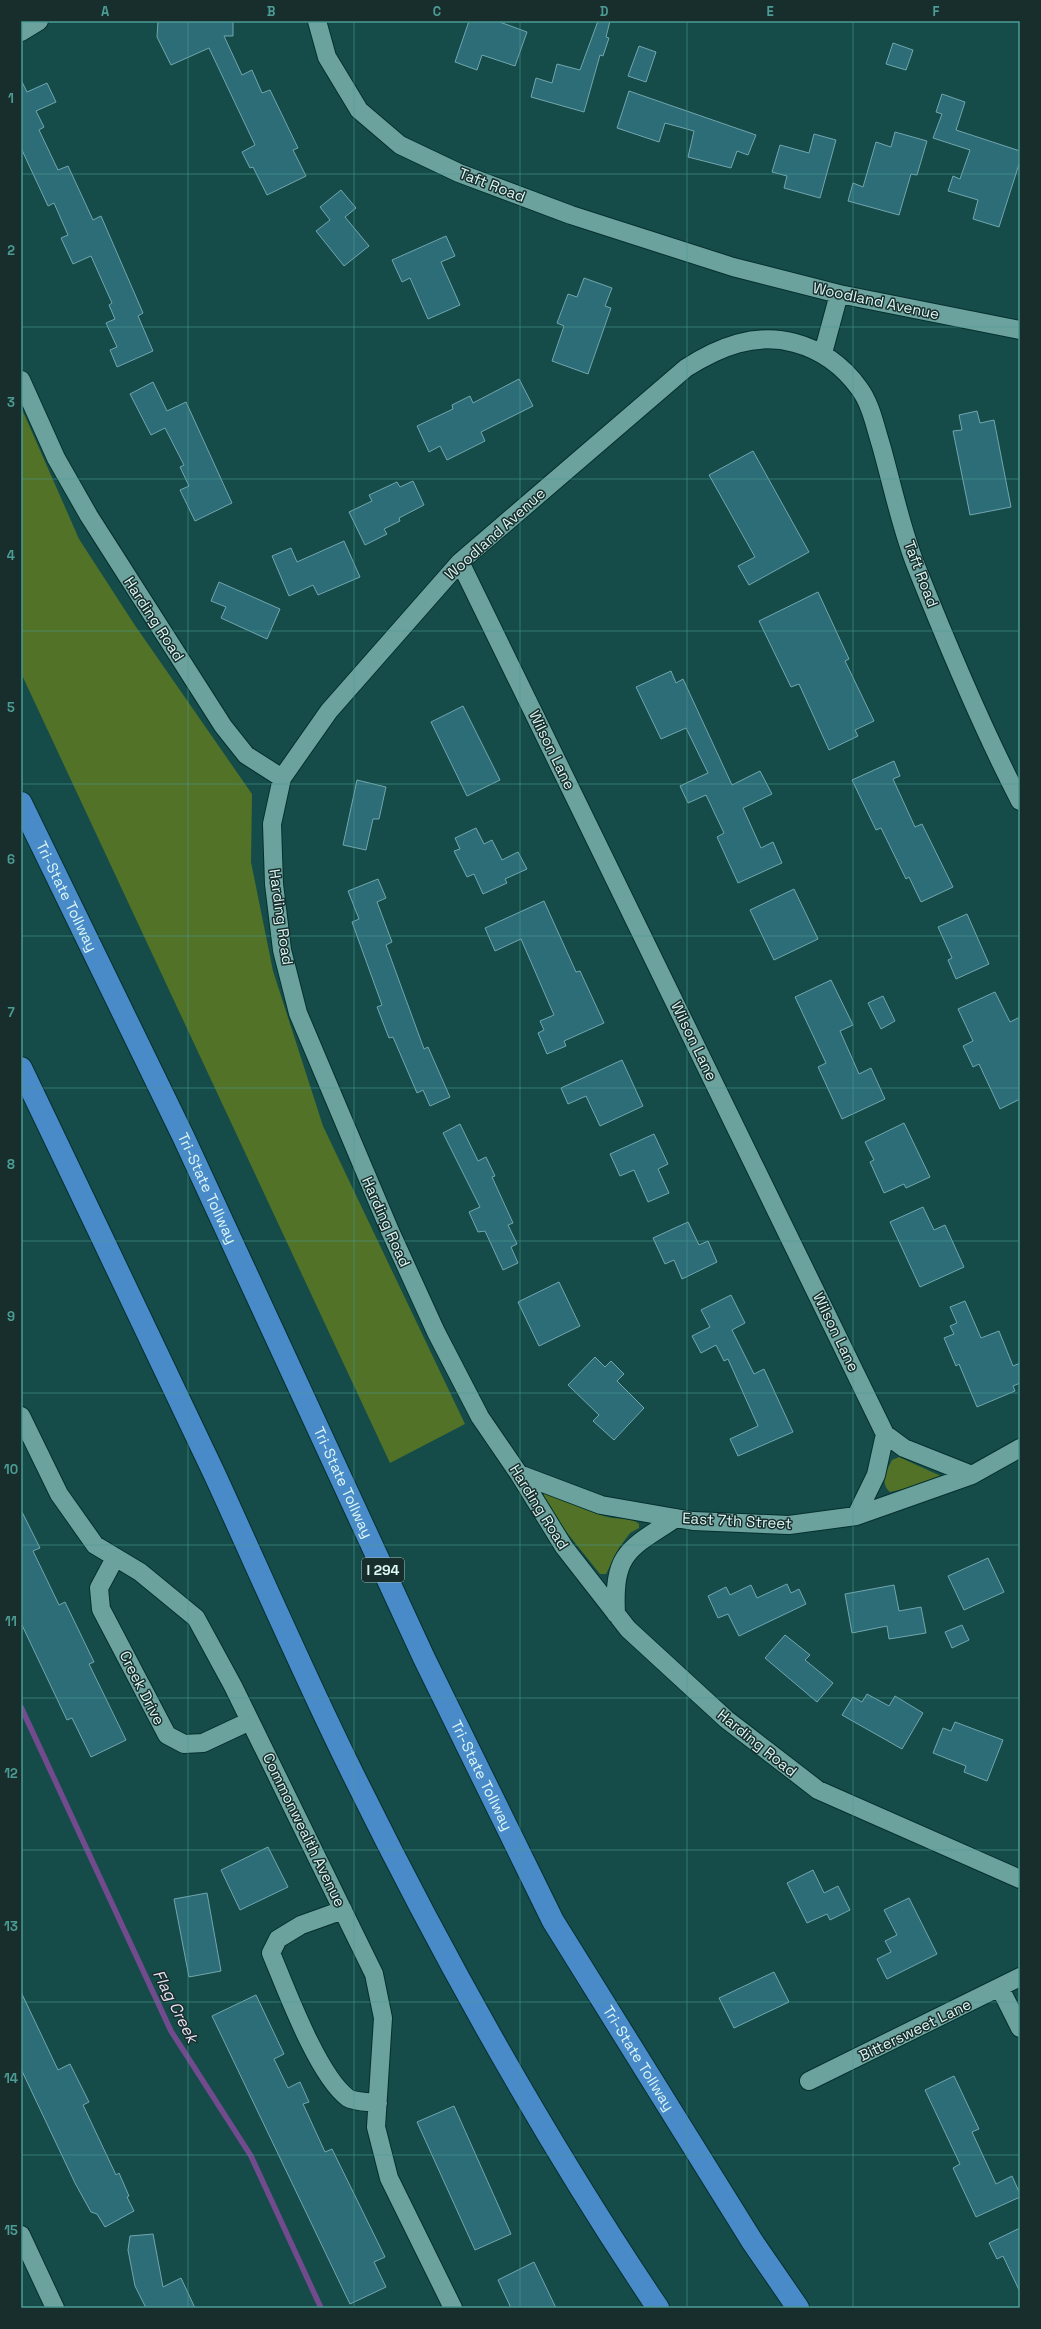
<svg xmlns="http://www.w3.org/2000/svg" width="1041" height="2329" viewBox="0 0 1041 2329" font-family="'Space Grotesk',sans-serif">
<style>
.green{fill:#527227}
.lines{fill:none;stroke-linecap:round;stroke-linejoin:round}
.stream{stroke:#724b8e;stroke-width:5.5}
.building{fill:#2c6d77;stroke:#72a6af}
.minor-casing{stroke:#05302e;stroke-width:20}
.motorway-casing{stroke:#05302e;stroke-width:24}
.minor{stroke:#6ca29d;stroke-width:18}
.motorway{stroke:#498ac9;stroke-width:22}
.grid{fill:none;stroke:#4c9c96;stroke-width:1;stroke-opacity:0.55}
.labels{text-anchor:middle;stroke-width:3;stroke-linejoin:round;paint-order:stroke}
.shield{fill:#182e2c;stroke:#a0bab8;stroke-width:1}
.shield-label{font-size:14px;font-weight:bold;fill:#dbf6f4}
.street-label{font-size:15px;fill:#dbf6f4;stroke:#182e2c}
.water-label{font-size:16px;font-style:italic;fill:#eadff3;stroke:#182e2c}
.neatline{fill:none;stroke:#4c9c96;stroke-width:1.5}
.grid-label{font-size:13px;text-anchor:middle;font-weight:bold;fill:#4c9c96}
</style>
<rect width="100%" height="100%" fill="#154c49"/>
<path class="green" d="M21,407L79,539L134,624L252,794L251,862L273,971L323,1126L465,1424L390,1463L21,673Z
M899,1457L943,1477L925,1484L890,1492C879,1483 887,1470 892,1460Z
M544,1494H550C571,1503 590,1513 612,1518C621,1519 633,1518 639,1524V1528L630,1533L619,1548L606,1574H600L564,1529L542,1497Z"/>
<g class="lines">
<path class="stream" d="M21,1707L171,2031L251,2156L321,2308"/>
</g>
<path class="building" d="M158,21H233V36H224L242,75L252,70L262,93L270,90L298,148L293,150L306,176L267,195L253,167L250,168L242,152L255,145L209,48L171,65L157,37Z
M469,21H497L527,32L515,66L482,55L477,70L455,62Z
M598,21H610L606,37L609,38L603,56L600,55L584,112L531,97L536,78L552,83L557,64L580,70Z
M893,43L913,50L906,70L886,64Z
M639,46L656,52L646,82L628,76Z
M21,80L27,92L47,83L56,102L36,111L44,127L39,130L58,170L68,166L93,220L101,216L143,313L138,316L153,351L117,367L110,350L117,347L106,323L115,319L109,305L112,303L91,256L73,264L61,238L68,235L54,203L48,206L21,148Z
M629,91L756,135L748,155L737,151L731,168L688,157L694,131L665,123L659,142L617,128Z
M942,94L965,102L956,130L1020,151V161L999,227L973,219L978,200L948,191L953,176L960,179L970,150L933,138L942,114L936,112Z
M895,132L927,141L917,175L911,174L899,215L848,201L853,183L863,187L876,142L891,147Z
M814,134L836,140L820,198L784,188L787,176L772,172L780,145L809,153Z
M341,190L356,208L345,217L369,246L344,266L316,231L330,220L320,207Z
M446,236L455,256L441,262L460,305L428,319L410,278L402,282L392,260Z
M584,278L612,288L605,306L611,308L588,374L552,361L564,326L557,323L568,294L577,297Z
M519,379L533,406L481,432L485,441L447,460L440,446L429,452L417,426L453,409L452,405L470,396L473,403Z
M153,382L167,411L186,402L232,503L195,521L180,490L189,486L180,467L184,465L165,428L151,435L130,394Z
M977,411L980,423L994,420L1011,507L970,515L953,431L962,430L959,415Z
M753,451L809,552L749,585L738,566L755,557L709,475Z
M413,481L424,505L399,518L400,521L384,529L387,534L365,545L349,512L372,501L369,495L397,482L400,487Z
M344,541L360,577L318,595L313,585L289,596L272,556L291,548L297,562Z
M219,582L280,609L267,639L221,618L226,607L211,601Z
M818,592L849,659L845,661L874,721L855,730L858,736L829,750L799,684L791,687L759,621Z
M671,671L676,683L683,679L732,785L760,771L772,794L743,808L761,848L773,842L782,863L738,883L717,837L724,833L706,795L688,803L680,786L708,773L686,728L661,739L636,687Z
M463,706L500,780L467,796L431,722Z
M894,761L900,776L893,779L915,827L922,824L953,887L921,902L909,877L906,879L881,828L876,830L852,780Z
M357,780L386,787L379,819H373L366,850L343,845Z
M476,828L484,844L492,840L502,860L518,852L527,869L505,879L507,883L483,894L474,874L467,877L454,851L460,849L455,838Z
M378,879L386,898L377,902L392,942L386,945L424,1049L428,1047L450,1097L430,1106L423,1090L417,1093L393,1037L389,1038L377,1007L382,1005L352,922L359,919L348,891Z
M794,889L818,939L774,960L750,910Z
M544,901L576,972L580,971L604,1023L564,1041L566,1046L547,1054L538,1033L544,1030L540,1021L554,1015L521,939L495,951L485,928Z
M967,914L989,964L956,979L948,960L952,958L938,927Z
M831,980L853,1025L840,1031L859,1074L871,1068L885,1099L842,1119L818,1067L826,1063L795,997Z
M995,992L1010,1022L1020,1017V1099L1000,1109L979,1064L973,1067L963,1046L973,1041L958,1009Z
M883,996L895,1021L881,1029L868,1003Z
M622,1060L643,1106L600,1126L586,1096L568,1104L561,1088Z
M904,1123L930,1177L906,1188L904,1184L884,1193L870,1162L874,1160L865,1142Z
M460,1124L478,1161L486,1157L495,1176L492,1177L513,1223L508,1225L517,1244L511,1247L518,1263L503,1270L485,1231L478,1232L469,1212L480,1207L443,1133Z
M654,1134L668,1164L658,1169L669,1193L648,1202L634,1170L620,1176L610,1154Z
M923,1207L934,1230L945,1225L964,1267L920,1287L890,1222Z
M688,1222L699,1245L708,1241L717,1262L682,1279L674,1260L665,1264L653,1238Z
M559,1282L580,1326L539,1346L518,1302Z
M731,1295L745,1323L732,1330L754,1374L764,1369L793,1432L738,1456L730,1439L758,1426L728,1359L724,1361L716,1345L701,1353L692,1336L710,1327L701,1310Z
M965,1301L981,1338L999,1331L1013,1366L1020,1363V1383L1013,1386L1015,1391L977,1407L959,1364L956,1366L944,1338L954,1334L950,1326L957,1323L950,1307Z
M595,1357L605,1367L611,1361L624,1374L617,1381L644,1408L614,1440L593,1421L599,1415L568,1385Z
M21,1510L40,1548L33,1551L59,1605L65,1602L94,1662L89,1664L126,1740L91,1757L72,1718L67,1720L21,1623Z
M988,1558L1004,1592L964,1610L948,1576Z
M787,1584L791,1593L799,1589L806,1604L739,1636L728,1614L718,1618L708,1596L726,1587L730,1595L751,1585L757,1598Z
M894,1585L899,1611L921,1607L926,1633L889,1639L887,1626L852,1633L845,1594Z
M962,1625L969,1640L952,1648L945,1632Z
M785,1635L810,1655L805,1660L833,1683L817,1702L765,1658Z
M867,1694L889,1706L895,1696L923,1713L902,1749L842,1715L853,1697L862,1702Z
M955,1722L1003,1740L987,1781L964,1772L966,1766L933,1753L943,1728L951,1731Z
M268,1847L288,1887L240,1910L221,1870Z
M813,1870L824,1893L838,1886L850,1910L830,1920L827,1914L807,1923L787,1883Z
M207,1893L221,1971L189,1977L174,1899Z
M909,1898L937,1954L887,1979L877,1959L891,1952L885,1941L897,1935L884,1910Z
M774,1972L789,2002L734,2028L719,1998Z
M21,1992L58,2070L70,2064L89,2102L83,2105L116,2175L119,2173L129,2196L127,2197L134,2211L105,2227L97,2214L91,2212L75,2183L21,2069Z
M256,1995L284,2054L274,2059L288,2088L300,2082L309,2102L303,2104L325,2152L332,2149L385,2257L374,2262L386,2287L350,2304L212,2016Z
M954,2076L979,2129L972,2132L996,2184L1012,2176L1020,2194V2197L976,2217L953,2168L960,2164L925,2090Z
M454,2106L511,2234L475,2250L417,2122Z
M1020,2228V2292L1003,2256L997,2259L989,2243Z
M153,2234L163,2287L181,2278L195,2308H146L135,2286L128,2250L130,2236Z
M534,2262L556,2308H511L498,2280Z"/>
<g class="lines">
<defs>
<path id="minor" d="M317,21L327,57L359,110L400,145L459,173L571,215L733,267L839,294L1020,330
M21,32L39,21
M823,353L839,294
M21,380L56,458L89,516L223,726L246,755L282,778L272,824L274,884L282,950L298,1013L390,1231L436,1332L480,1417L519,1474L564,1547L628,1629L726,1719L818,1790L1020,1879
M460,562L885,1434L904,1448L972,1475
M282,778L329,711L460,562L686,368C719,347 755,332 795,343C821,350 843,366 859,388C871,404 875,426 881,445C892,484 901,528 916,566C947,644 981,726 1020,801
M21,1416L59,1494L95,1545L140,1572L196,1618L233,1686L374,1974L383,2018L376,2127L389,2178L453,2308
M519,1474L601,1505L693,1521L789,1525L856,1516L972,1475L1020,1448
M856,1516L876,1475L885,1434
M115,1558L99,1588L101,1609L167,1735L184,1744L203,1743L250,1721
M616,1614C613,1553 628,1549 676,1518
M343,1910L301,1925L278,1939L271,1953C286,1989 318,2076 348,2098C354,2102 370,2102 378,2103
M1000,1988L1020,2028
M809,2081L1020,1977
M21,2235L55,2308"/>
<g id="motorway">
<path id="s1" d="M21,803L183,1136L424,1658L553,1921L752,2241L798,2308"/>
<path d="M21,1068C85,1203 151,1338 214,1473C258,1569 300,1666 346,1760C438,1948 541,2134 658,2308"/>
</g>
</defs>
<use href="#minor" class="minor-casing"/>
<use href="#motorway" class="motorway-casing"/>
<use href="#minor" class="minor"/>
<use href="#motorway" class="motorway"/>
</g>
<path class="grid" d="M188,21V2308M354,21V2308M520,21V2308M687,21V2308M853,21V2308M21,174H1020M21,327H1020M21,479H1020M21,631H1020M21,784H1020M21,936H1020M21,1088H1020M21,1241H1020M21,1393H1020M21,1545H1020M21,1698H1020M21,1850H1020M21,2002H1020M21,2155H1020"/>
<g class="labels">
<rect class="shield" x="362" y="1558" width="42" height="24" rx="3"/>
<g class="shield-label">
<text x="383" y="1575">I 294</text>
</g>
<g class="street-label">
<text transform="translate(492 185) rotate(21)" y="5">Taft Road</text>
<text transform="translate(876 301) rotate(12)" y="5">Woodland Avenue</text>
<text transform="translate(495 534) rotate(-42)" y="5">Woodland Avenue</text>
<text transform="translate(921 574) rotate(69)" y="5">Taft Road</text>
<text transform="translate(154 619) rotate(57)" y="5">Harding Road</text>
<text transform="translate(552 750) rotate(64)" y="5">Wilson Lane</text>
<text dy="5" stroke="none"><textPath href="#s1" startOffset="104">Tri-State Tollway</textPath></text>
<text transform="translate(281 917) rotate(82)" y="5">Harding Road</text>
<text transform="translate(694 1041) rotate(64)" y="5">Wilson Lane</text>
<text dy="5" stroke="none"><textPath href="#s1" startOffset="428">Tri-State Tollway</textPath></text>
<text transform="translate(386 1222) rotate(66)" y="5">Harding Road</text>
<text transform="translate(836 1332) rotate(64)" y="5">Wilson Lane</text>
<text dy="5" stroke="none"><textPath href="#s1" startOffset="752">Tri-State Tollway</textPath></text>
<text transform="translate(539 1507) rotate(58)" y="5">Harding Road</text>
<text transform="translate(737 1521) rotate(3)" y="5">East 7th Street</text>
<text transform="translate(142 1688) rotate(63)" y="5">Creek Drive</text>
<text transform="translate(757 1743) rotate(39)" y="5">Harding Road</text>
<text dy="5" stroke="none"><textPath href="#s1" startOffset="1076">Tri-State Tollway</textPath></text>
<text transform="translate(304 1830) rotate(64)" y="5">Commonwealth Avenue</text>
<text transform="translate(915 2030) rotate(-26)" y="5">Bittersweet Lane</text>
<text dy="5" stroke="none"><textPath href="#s1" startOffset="1400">Tri-State Tollway</textPath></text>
</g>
<g class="water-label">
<text transform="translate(176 2006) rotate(63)" y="6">Flag Creek</text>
</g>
</g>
<rect width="1041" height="2329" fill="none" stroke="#182e2c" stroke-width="44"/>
<rect x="22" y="22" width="997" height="2285" class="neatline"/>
<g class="grid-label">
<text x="105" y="16">A</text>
<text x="271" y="16">B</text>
<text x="437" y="16">C</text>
<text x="604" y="16">D</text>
<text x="770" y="16">E</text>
<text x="936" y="16">F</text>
<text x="11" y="103">1</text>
<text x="11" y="255">2</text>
<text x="11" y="407">3</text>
<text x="11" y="560">4</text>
<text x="11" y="712">5</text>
<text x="11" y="864">6</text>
<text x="11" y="1017">7</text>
<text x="11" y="1169">8</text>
<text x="11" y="1321">9</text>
<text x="11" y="1474">10</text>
<text x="11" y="1626">11</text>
<text x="11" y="1778">12</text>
<text x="11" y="1931">13</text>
<text x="11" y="2083">14</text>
<text x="11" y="2235">15</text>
</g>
</svg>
